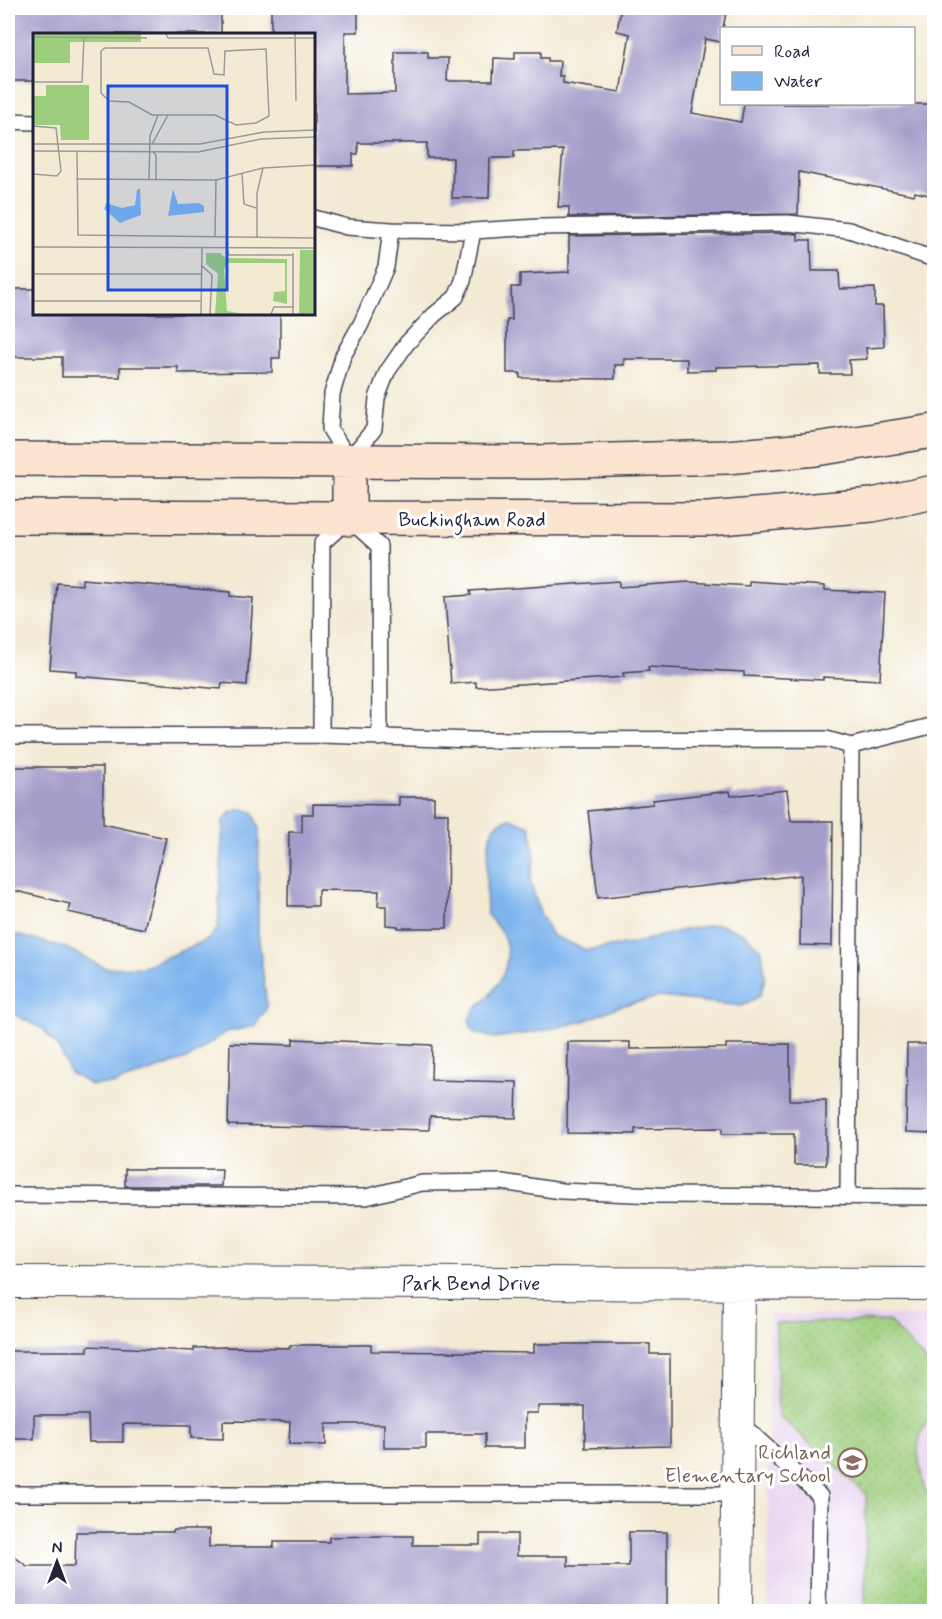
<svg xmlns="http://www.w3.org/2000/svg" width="942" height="1619" viewBox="0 0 942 1619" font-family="Mynerve,sans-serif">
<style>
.built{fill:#e7d2ef}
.grass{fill:url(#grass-dots);stroke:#60785c;stroke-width:1.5}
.water{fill:#7fb5ee;stroke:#506c94;stroke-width:1.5}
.building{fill:#a69eca}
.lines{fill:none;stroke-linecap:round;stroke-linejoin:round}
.lane-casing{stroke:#414052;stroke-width:18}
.street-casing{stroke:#414052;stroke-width:34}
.secondary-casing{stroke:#414052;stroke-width:36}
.lane{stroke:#fff;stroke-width:15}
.street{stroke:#fff;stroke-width:32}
.secondary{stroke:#fce5d0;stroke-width:33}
.labels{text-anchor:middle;stroke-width:6;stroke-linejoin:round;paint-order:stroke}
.street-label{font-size:20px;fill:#22223b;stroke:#fff}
.education-label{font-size:20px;fill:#785e54;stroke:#fff;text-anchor:end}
.inset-road{fill:none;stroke:#9f9a97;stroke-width:1.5}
.view{fill:#1d4ed8;fill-opacity:0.15;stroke:#1d4ed8;stroke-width:3}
.inset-edge{fill:none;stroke:#22223b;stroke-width:3}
</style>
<defs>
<pattern id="grass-dots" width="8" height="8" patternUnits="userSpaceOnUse" patternTransform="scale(1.5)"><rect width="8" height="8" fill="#9dce7d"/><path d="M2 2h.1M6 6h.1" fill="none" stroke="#87b16d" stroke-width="1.8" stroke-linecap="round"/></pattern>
</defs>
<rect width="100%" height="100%" fill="#fff"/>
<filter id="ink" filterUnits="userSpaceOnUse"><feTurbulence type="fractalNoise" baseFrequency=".0167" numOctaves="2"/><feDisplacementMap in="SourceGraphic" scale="12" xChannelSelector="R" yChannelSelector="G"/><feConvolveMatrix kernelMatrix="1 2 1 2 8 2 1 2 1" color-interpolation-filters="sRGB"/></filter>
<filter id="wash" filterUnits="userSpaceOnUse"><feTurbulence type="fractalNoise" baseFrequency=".008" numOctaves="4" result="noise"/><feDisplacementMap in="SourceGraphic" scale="24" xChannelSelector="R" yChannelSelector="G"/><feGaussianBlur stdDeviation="1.35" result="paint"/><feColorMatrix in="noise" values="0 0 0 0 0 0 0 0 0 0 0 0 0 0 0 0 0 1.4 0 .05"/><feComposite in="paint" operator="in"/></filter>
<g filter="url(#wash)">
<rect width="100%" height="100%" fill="#f3ead4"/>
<path class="built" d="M769,1315H934V1611L768,1612Z"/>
<path class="grass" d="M889,1321L929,1365H934V1412C911,1440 918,1458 925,1491L934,1495V1611H865L866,1494L778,1415L776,1323Z"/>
<path class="water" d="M242,809L253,812L259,828L258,933L267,1007L255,1026L226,1032L189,1058L114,1084L91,1085L70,1073L58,1047L43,1029L8,1011V933L64,947L105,968L143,967L207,940L218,928L223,821L231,812Z
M510,818L530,826L535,856L530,881L540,913L552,935L586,950L632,944L683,930L718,924L743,933L762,950L765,978L760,996L741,1006L660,997L620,1006L584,1021L537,1032L494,1038L473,1032L469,1020C477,1002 484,1004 493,991C514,963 512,940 487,915C486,897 485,840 494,827C498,822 505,820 510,818Z"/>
<g id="blocks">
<path class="building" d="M8,8H221V34H34V81H8Z
M271,8H358V32H345V94L395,93V52H428V58H448L447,81H493L494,58L515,59V52H541V58H548V61H560L559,76H563V83L620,92L630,34L617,31L621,8H727L723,28H722L721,42L705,39L692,113L741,122L744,104H934V196L915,192L914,195L799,172L798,214L569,217V207H558L563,150L514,151V158H490L489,198H452L453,158H427V143H358V154H353V166H314V34H271Z
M788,233L798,234V240H811L812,271H839L840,289L875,288V306H883L884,347L866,348L867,359L849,360L850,374H820V365L716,367V370L687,371V359H624V365H615V379L520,378V373H507V320H512L511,287H520V274L569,272V236Z
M8,289H34V314H280V358H272V372L178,373V367H120V377H62V357H8Z
M82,579L230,592V596L253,598L247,685L222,683L221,689L76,676V671L50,669L57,583L82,585Z
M619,581V587L689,582L749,586V581L825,586V590L885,593L880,680L823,677V680L744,676V672L648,667L649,671L623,673L624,677L476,687V682L451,684L445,597L471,595L470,591Z
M8,767H103V824L166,838L144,929L68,912L70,904L8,889Z
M787,790L791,821H833L832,946L800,945L801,875L598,898L588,811L653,804V800L730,791L731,796Z
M399,797H434V813H448L447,928H398V926L386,925V906H378L379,891L318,890V906H288L289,832H302V814H313V804L399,805Z
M293,1039L432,1045L431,1080L517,1082L516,1118L430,1116L429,1130L228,1125L230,1043L293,1045Z
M568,1042H630V1049L726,1048V1044H790V1100H826V1165H794V1134H722V1128L635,1129V1134L567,1133Z
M907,1044H934V1133L906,1132Z
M125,1169H222L221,1186H125Z
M534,1344H650V1354H670V1446L585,1448V1406H538V1413H525V1448H485V1434H426V1448H384V1424H326V1445L289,1444L290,1422L223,1421V1439L191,1438V1425L123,1424V1442H89L88,1415H34V1439H8V1351H88V1346L194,1351V1348L226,1347L290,1348V1345H371V1351L534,1353Z
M173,1530H209V1547H274V1542H329V1537L375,1536H413V1545H480V1534H517V1556H568V1566H629V1532H667V1611H8V1552L27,1566H75L76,1532H173Z"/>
</g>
</g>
<g filter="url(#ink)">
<use href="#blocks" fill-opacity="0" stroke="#414052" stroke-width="1.5"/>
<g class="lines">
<defs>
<path id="lane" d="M8,121L34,122
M314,218L347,227L391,230L473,231L539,227L788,223L849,230L934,259
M391,230L386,267L361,324L343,356L332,394L330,429L349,460L374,429L377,398L387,372L407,343L434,315L456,297L463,281L473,231
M321,735L322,543L349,519L379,546L380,738
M8,736L321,735L474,740L826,739L851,746L934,725
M8,1195L366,1197L422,1183L502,1182L561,1191L658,1195L934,1197
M848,1196L851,746
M739,1422L820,1496L818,1612
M8,1494H737"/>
<path id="street" d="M8,1282L934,1284
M736,1612L739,1284"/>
<path id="secondary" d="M8,459L536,462L727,457L816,449L934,431
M349,460V519
M8,517L709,519L872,505L934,492"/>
</defs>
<use href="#lane" class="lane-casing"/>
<use href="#street" class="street-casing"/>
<use href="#secondary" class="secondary-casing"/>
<use href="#lane" class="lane"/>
<use href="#street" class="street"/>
<use href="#secondary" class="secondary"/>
</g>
</g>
<defs>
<symbol id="school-ring" viewBox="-11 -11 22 22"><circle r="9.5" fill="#fff" stroke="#8d6e63" stroke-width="1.5"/><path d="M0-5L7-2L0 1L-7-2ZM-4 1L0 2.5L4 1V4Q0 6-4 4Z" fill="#8d6e63"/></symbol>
</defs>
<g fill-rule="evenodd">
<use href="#school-ring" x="836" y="1446" width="33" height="33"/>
</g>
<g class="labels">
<g class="street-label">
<text x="472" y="526">Buckingham Road</text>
<text x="471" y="1290">Park Bend Drive</text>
</g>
<g class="education-label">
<text x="831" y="1459">Richland<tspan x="831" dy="23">Elementary School</tspan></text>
</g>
</g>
<g transform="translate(33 33)">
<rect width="282" height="282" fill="#f3ead4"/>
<path d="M0,1H108V9H37V30H0ZM13,52H56V107H28L27,92H0V63H13ZM173,220H187L193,225L254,226V271L240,268L241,259L252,258V230H195L191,236L194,278L211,281H182L185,241L173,231Z" fill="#9dce7d"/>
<path d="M267,217H282V281H266Z" fill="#9dce7d"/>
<path d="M107,155L108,182L87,190L71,176L73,170L89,175L102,172L104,157ZM140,156L145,171L166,170L171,173V179L135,183Z" fill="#7fb5ee"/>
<path class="inset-road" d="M133,1L135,5H282M262,1L263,68M0,4L114,5M72,15H175L181,41L191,42L192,18L233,16L236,83L223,90L203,92L182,82H119L96,69L76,68L68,60V18ZM0,49H49L51,4M0,93L23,95L28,138L24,143L0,141M0,111H167L231,99L282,97M119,111L135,82M0,118L165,119L228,106L282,104M44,118L45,202L282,205M119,118L123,122V146M209,140L211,171L223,175M43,146L183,147L230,135L282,132M116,146L117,103L125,82M182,204L183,147M224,204V160L230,135M0,214L282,215M193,215L196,222H260M260,220V281M168,232L179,242L177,281M0,241H168M0,268H168M168,281L169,215M238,281L241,274H261"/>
<path class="view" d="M75,53H194V257H75Z"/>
<rect width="282" height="282" class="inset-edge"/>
</g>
<rect width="942" height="1619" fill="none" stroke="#fff" stroke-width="30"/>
<rect x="720" y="27" width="195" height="78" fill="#ffffff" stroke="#a7a7b1" stroke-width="1.5"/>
<rect x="732" y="46" width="30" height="9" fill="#fce5d0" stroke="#a7a7b1" stroke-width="1.5"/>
<text x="774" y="57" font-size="18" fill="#22223b">Road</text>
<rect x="732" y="72" width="30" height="18" fill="#7fb5ee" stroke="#a7a7b1" stroke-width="1.5"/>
<text x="774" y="87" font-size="18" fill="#22223b">Water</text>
<g transform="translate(57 1562)" stroke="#ffffff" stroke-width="4.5" paint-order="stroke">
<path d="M0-4.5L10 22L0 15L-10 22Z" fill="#22223b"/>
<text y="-9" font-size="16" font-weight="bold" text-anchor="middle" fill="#22223b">N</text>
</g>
</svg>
